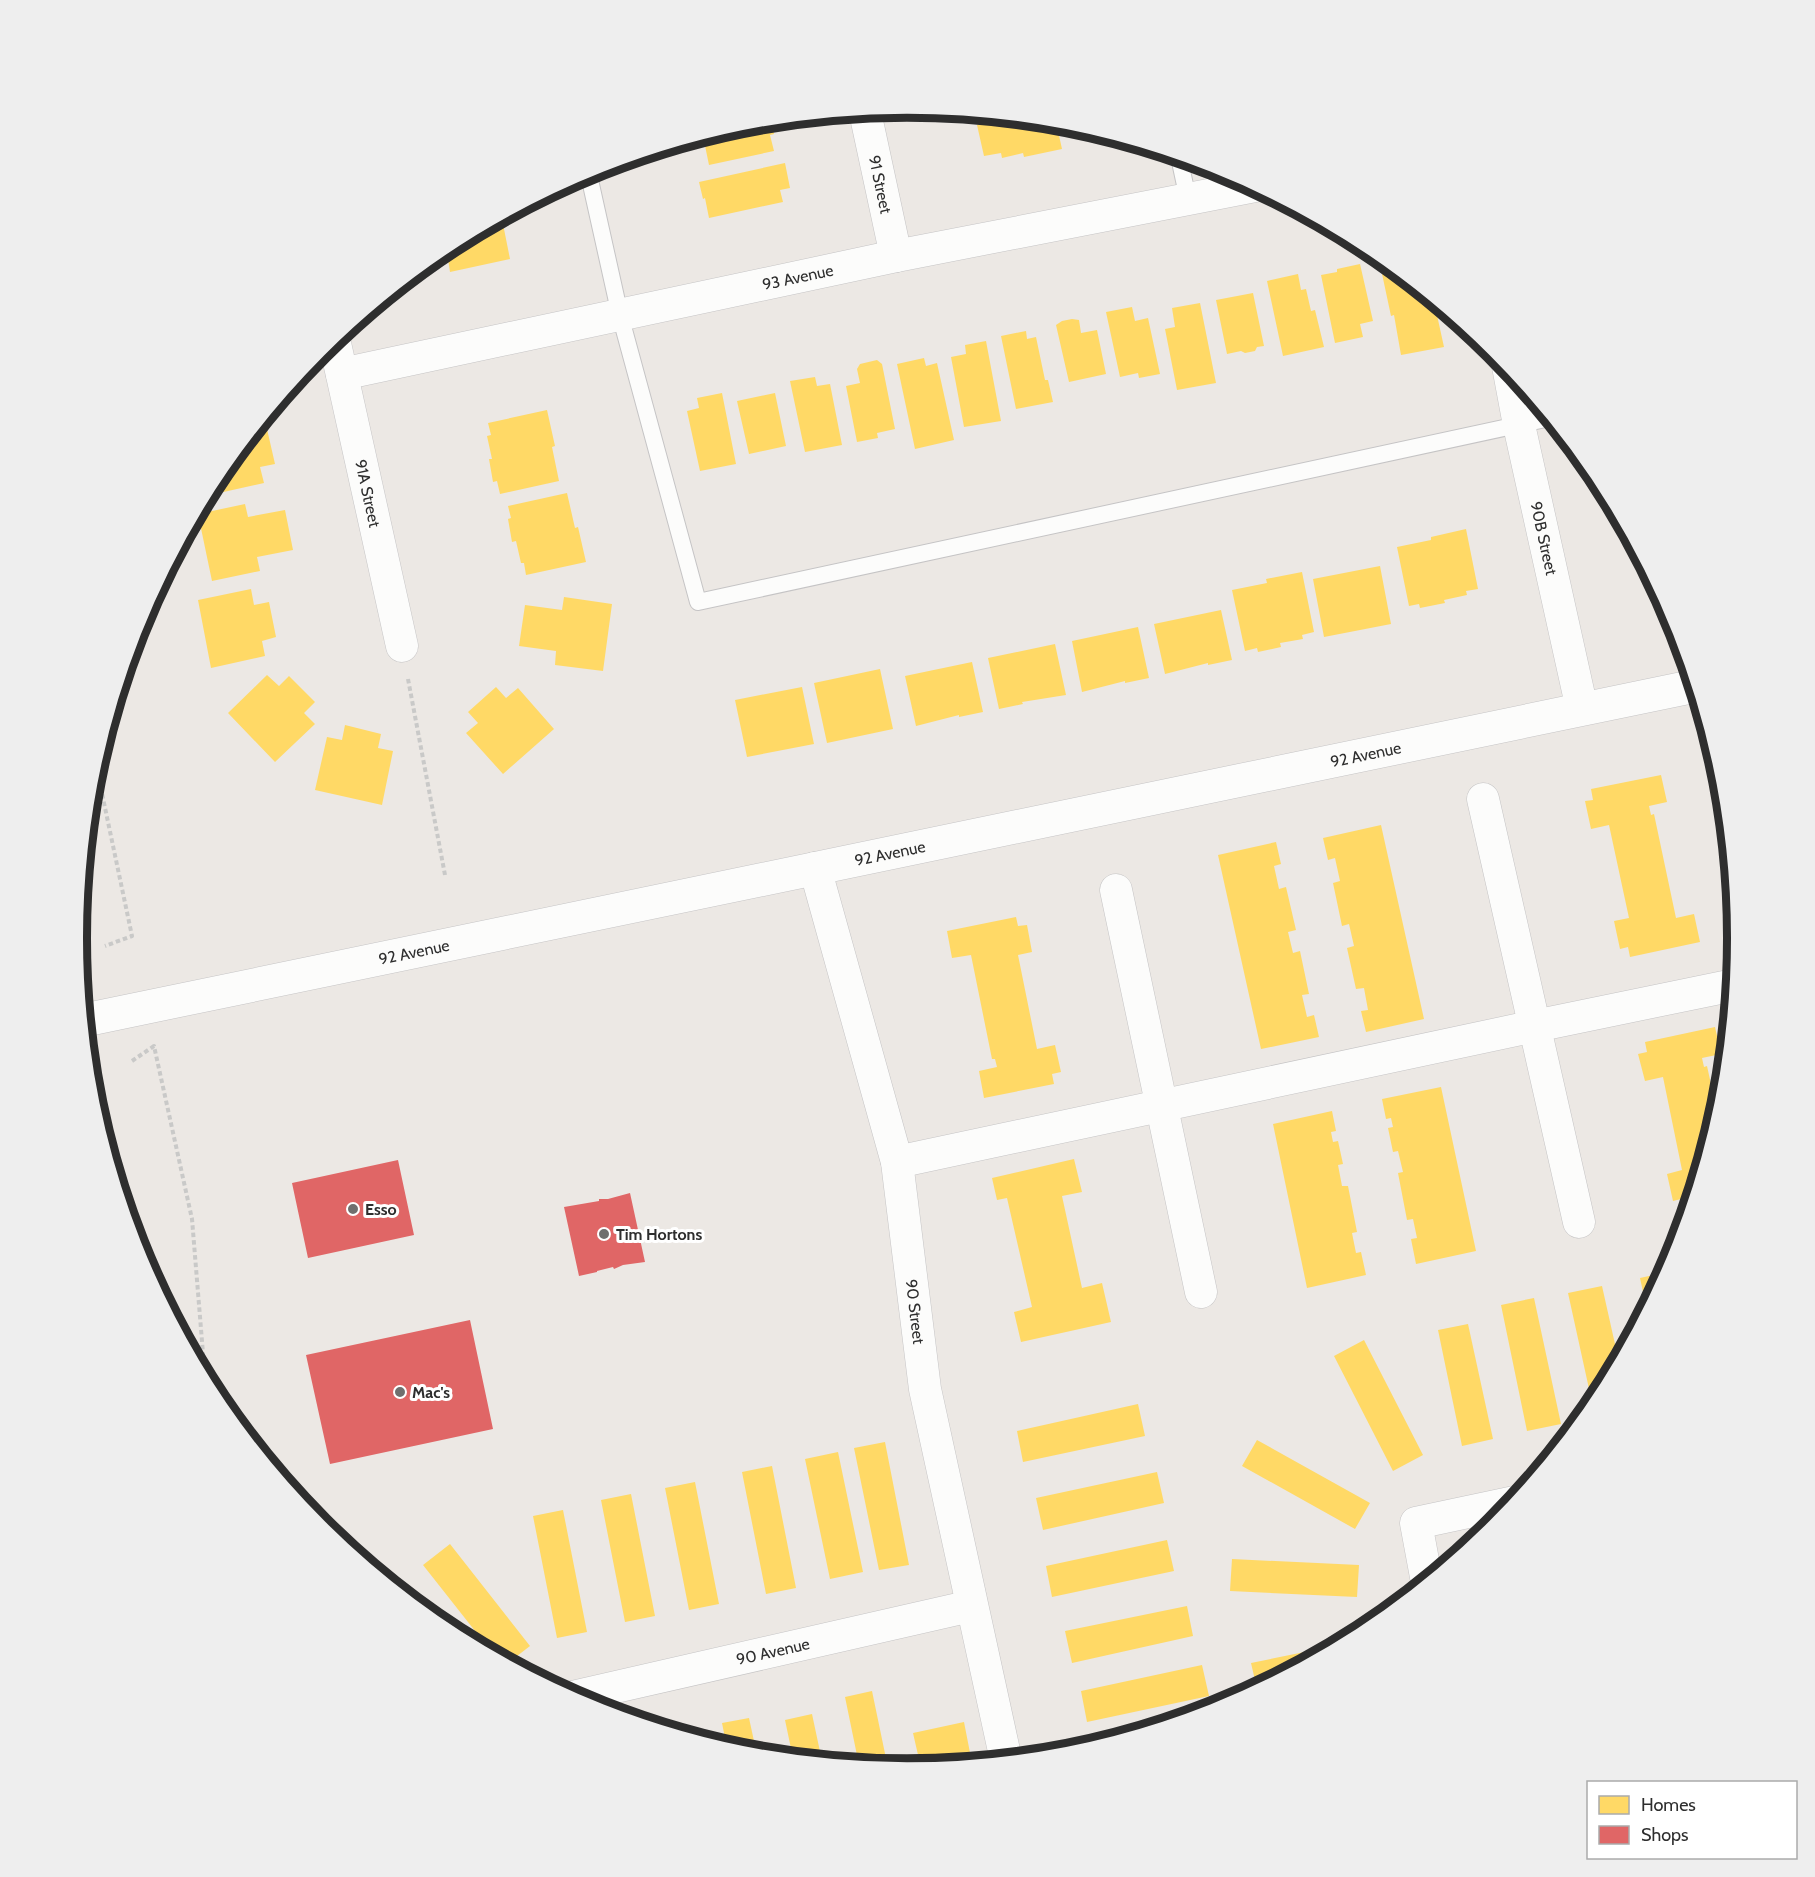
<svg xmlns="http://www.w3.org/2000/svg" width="1815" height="1877" viewBox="0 0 1815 1877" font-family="Cabin,sans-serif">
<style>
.homes{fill:#ffd966}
.shops{fill:#e06666}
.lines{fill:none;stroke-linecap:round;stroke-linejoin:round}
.service-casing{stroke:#c5c4c5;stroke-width:18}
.minor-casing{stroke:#c5c4c5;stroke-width:33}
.tertiary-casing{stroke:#c5c4c5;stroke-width:34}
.path{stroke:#c9c9c8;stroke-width:4;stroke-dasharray:4.5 3;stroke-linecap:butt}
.service{stroke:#fcfcfb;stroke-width:16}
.minor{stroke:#fcfcfb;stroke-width:32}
.tertiary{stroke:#fcfcfb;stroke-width:33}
.poi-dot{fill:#706f6e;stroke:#fff;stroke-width:2}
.labels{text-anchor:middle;stroke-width:6;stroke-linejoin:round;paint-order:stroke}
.street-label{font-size:16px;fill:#2e2e2e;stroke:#fff}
.poi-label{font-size:16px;font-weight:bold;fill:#2e2e2e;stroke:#fff;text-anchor:start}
.rim{fill:none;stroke:#2e2e2e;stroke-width:8}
</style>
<rect width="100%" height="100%" fill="#ece8e4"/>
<path class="homes" d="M1011,118L1056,122L1062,149L1024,157L1023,153L1002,158L1001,153L984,156L977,125Z
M771,121L774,134L770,135L774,151L709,165L703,136L746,123Z
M785,163L790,188L780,190L783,202L709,218L705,198L703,199L699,182Z
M498,220L499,225L503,224L510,259L450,272L448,259L444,260L442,251Z
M1360,264L1373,321L1360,324L1363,337L1335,343L1321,275L1337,272V269Z
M1392,266L1431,299L1433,306H1435L1444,347L1401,355L1394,315L1391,316L1381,269Z
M1298,274L1301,290L1306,289L1311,311L1315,310L1324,347L1283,356L1267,281Z
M1253,293L1264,346L1257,347L1255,351L1245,353L1241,351L1227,354L1216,300Z
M1200,303L1216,383L1177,390L1165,329L1175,327L1172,308Z
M1132,307L1135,321L1148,318L1160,374L1139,378L1138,373L1120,377L1106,312Z
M1072,319L1079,320L1081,333L1097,330L1106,374L1069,382L1056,325L1062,321Z
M1026,331L1027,339L1036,337L1045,380H1048L1053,402L1016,409L1001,336Z
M986,341L1001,421L964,427L951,357L966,354L965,345Z
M924,358L926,366L937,363L954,440L915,449L897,364Z
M877,360L882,364L895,429L877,433L878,438L857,442L846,386L860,383L857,369L860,364Z
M815,377L817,386L830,384L842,445L805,452L790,381Z
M722,393L736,464L700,471L687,411L699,408L697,398Z
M775,393L786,446L749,454L737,401Z
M547,410L555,446L552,447L559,481L500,494L497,481L493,482L489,459H492L487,436L491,435L488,423Z
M267,429L275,464L260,467L264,483L210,495L209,490L217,477L254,431Z
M567,493L575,528L578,527L586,562L526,575L524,563H521L516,541L512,542L508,519L511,518L508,506Z
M245,504L248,517L285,510L293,550L257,557L260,571L212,581L198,514Z
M1466,529L1478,589L1466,591L1467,595L1444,600L1445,603L1420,608L1419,604L1409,606L1397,547L1431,540V537Z
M1380,566L1391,624L1324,637L1313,579Z
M1302,572L1314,632L1302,635L1303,639L1280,643L1281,647L1258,652L1257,648L1245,651L1232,590L1267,583L1266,579Z
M251,589L254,605L269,602L276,637L262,641L265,656L211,668L198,600Z
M564,597L612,604L603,671L555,665L556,651L519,646L525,605L562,610Z
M1221,610L1232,660L1208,665V663L1165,674L1154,624Z
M1138,627L1149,678L1125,683V681L1082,692L1072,641Z
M1055,644L1066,695L1022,702L1023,704L999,709L988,658Z
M972,662L983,712L959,717V715L916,726L905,676Z
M880,669L893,729L827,743L814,683Z
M267,675L279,686L289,676L315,702L304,713L315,724L275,762L228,713Z
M496,687L506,698L518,688L554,729L503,774L466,733L478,723L468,712Z
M802,687L814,744L747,757L735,700Z
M345,725L381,734L378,748L393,751L382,805L315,790L327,737L342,740Z
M1661,775L1667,802L1649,806L1651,815L1654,814L1676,918L1694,914L1700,942L1630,957L1628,947L1620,949L1614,921L1629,918L1609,825L1591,829L1585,801L1593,800L1591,789Z
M1381,825L1424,1019L1366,1032L1361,1011L1368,1010L1364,988L1356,989L1347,948L1354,946L1349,924L1342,926L1333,883L1340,881L1335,858L1328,860L1323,838Z
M1276,842L1281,864L1274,866L1279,889L1286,887L1296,930L1288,932L1293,953L1300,951L1309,994L1302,995L1307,1017L1314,1015L1319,1037L1261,1049L1218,855Z
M1016,917L1018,926L1027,925L1032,952L1018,955L1037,1049L1055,1045L1061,1072L1052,1074L1054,1084L984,1098L979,1071L997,1067L995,1059H992L971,955L952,958L947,931Z
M1715,1027L1721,1054L1702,1058L1704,1067L1707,1066L1718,1116L1690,1208L1683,1209L1681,1199L1673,1201L1667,1174L1682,1170L1663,1077L1645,1081L1638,1054L1647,1052L1645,1042Z
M1441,1087L1476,1251L1416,1264L1411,1239L1417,1238L1413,1219L1407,1220L1398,1173L1403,1172L1398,1151L1393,1152L1388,1128L1393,1127L1391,1118L1386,1119L1382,1099Z
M1332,1111L1336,1131L1331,1132L1333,1142L1338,1141L1343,1164L1338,1165L1342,1186H1348L1357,1232L1352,1233L1356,1253L1361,1252L1366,1275L1307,1288L1273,1124Z
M1074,1159L1082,1192L1062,1196L1082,1288L1102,1283L1111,1322L1021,1342L1014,1312L1032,1307L1007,1198L997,1200L992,1178Z
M1667,1272L1650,1303L1647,1310L1640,1278Z
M1602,1286L1619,1362L1598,1400L1593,1407L1568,1293Z
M1534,1298L1561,1424L1527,1431L1501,1305Z
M1468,1324L1493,1439L1462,1446L1438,1330Z
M1364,1340L1423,1455L1393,1471L1334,1356Z
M1138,1404L1145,1436L1023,1462L1017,1431Z
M1257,1440L1370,1503L1355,1529L1242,1466Z
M885,1442L909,1565L879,1570L854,1448Z
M838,1452L863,1572L830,1579L805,1459Z
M772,1466L796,1588L766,1594L742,1472Z
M1157,1472L1164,1503L1043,1530L1036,1498Z
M695,1482L719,1604L689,1610L665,1488Z
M631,1494L655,1616L625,1622L601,1500Z
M563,1510L587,1632L557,1638L533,1516Z
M1167,1540L1174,1571L1052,1597L1046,1566Z
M450,1544L530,1646L508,1663L494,1655L423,1565Z
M1232,1559L1359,1565L1357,1597L1230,1591Z
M1187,1606L1193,1636L1072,1663L1065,1631Z
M1339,1645L1257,1689L1251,1663Z
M1202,1665L1209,1696L1087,1722L1081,1691Z
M872,1691L888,1768L859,1765L845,1697Z
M812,1714L822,1761L793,1758L785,1720Z
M749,1718L757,1755L745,1753L727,1748L722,1723Z
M964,1722L972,1763L921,1768L913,1733Z"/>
<path class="shops" d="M398,1160L414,1235L308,1258L292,1183Z
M630,1193L645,1262L623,1265L614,1269L613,1267L597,1271V1272L579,1276L564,1207L599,1201V1199H608Z
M470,1320L493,1429L330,1464L306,1355Z"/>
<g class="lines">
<defs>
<path id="service" d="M1179,157L1188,199
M588,171L620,315L698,602L1550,418"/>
<g id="minor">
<path id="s1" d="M865,112L896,256"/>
<path id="s2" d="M334,339L402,646"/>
<path id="s3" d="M1508,366L1519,425L1582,709"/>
<path id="s4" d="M342,374L896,256L1255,186"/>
<path d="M1483,799L1579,1222"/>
<path id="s5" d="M815,868L897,1162L925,1389L1006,1760"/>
<path d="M1116,890L1201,1292"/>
<path d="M897,1162L1535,1026L1734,985"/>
<path d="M1427,1582L1416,1523L1515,1502"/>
<path id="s6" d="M572,1697L971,1606"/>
</g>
<g id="tertiary">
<path id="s7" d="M85,1020L1695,686"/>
</g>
</defs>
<use href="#service" class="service-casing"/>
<use href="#minor" class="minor-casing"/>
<use href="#tertiary" class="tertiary-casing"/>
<path class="path" d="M408,679L445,875
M96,765L132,936L105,946
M132,1061L154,1046L192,1219L205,1378"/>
<use href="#service" class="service"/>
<use href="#minor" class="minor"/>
<use href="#tertiary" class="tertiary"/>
</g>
<g class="poi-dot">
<circle cx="353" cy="1209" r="6"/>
<circle cx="604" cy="1234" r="6"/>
<circle cx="400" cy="1392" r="6"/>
</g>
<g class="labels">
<g class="street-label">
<text dy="6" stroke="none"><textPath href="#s1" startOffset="74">91 Street</textPath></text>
<text dy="6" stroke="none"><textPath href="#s4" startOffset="466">93 Avenue</textPath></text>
<text dy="6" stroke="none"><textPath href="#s2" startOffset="158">91A Street</textPath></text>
<text dy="6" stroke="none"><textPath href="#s3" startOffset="176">90B Street</textPath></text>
<text dy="6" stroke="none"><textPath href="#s7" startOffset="1308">92 Avenue</textPath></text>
<text dy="6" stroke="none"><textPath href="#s7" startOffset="822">92 Avenue</textPath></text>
<text dy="6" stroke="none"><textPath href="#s7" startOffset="336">92 Avenue</textPath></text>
<text dy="6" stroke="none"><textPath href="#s5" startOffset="456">90 Street</textPath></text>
<text dy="6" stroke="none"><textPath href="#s6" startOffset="206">90 Avenue</textPath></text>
</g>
<g class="poi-label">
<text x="365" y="1215">Esso</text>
<text x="616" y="1240">Tim Hortons</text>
<text x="412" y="1398">Mac's</text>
</g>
</g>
<path d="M0 0H1815V1877H0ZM87 938a820 820 0 1 1 1640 0a820 820 0 1 1-1640 0Z" fill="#eee" fill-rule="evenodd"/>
<path class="rim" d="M87 938a820 820 0 1 1 1640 0a820 820 0 1 1-1640 0Z"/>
<rect x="1587" y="1781" width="210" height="78" fill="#ffffff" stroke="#ababab" stroke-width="1.5"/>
<rect x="1599" y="1796" width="30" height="18" fill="#ffd966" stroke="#ababab" stroke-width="1.5"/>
<text x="1641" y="1811" font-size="18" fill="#2e2e2e">Homes</text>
<rect x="1599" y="1826" width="30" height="18" fill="#e06666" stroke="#ababab" stroke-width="1.5"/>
<text x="1641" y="1841" font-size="18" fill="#2e2e2e">Shops</text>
</svg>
